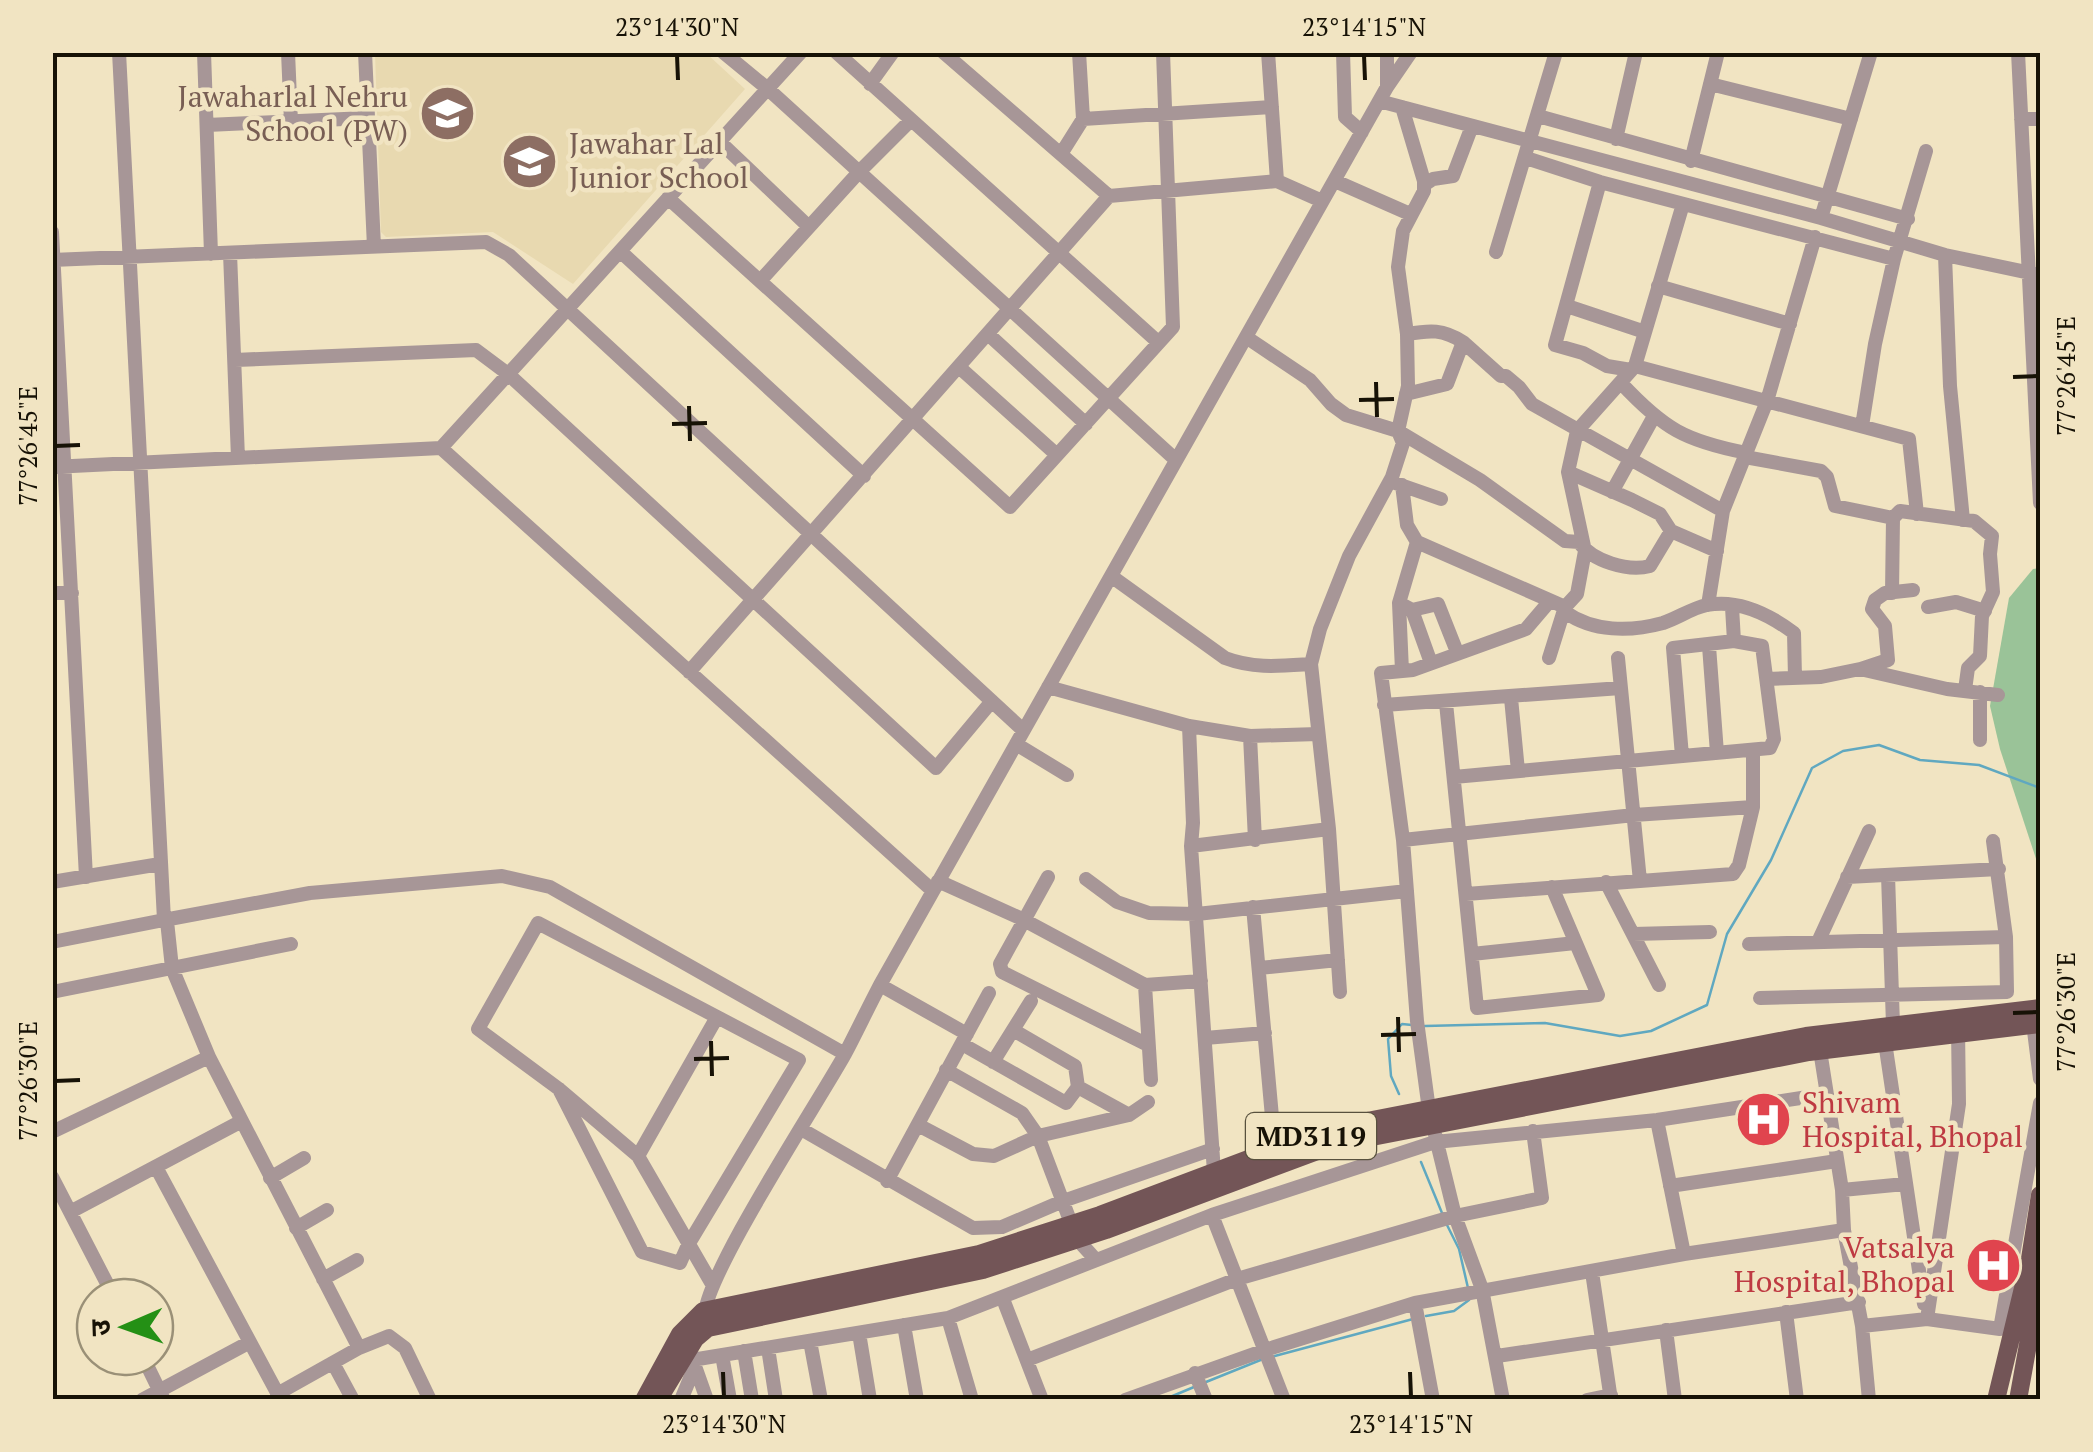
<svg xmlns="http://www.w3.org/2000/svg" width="2093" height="1452" viewBox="0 0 2093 1452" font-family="'PT Serif','Noto Sans Devanagari',serif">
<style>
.built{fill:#e8d9b0}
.green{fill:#9ac398}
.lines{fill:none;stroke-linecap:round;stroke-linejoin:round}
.stream{stroke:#60a8c0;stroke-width:2.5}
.minor{stroke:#a79697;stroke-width:14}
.major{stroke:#735557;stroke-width:18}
.rail{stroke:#776e58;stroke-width:2.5;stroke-dasharray:18 18;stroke-linecap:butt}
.ticks{fill:none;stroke:#171206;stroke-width:4}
.labels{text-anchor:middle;stroke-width:9;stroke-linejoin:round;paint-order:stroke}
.shield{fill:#f1e4c2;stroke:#58513e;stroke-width:2.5}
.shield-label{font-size:28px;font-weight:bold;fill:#171206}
.education-label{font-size:30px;fill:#785e54;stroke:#f1e4c2;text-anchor:end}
.health-label{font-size:30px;fill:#be3a42;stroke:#f1e4c2;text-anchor:start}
.neatline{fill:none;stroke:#171206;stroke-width:4}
.ticks-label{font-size:25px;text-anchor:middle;fill:#171206}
</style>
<rect width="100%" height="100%" fill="#f1e4c2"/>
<path class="built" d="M375,53H706L745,89L573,284L493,232L386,237L381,232Z"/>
<path class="green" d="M2040,568V871L2000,749L1990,706L2009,598L2033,569Z"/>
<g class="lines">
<path class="stream" d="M1425,1026L1545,1023L1620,1036L1651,1031L1707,1005L1727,934L1771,860L1812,768L1843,751L1879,745L1920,760L1979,765L2040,788
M1399,1094L1391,1076L1388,1039L1402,1024L1412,1025
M1421,1162L1442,1213
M1447,1225L1459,1249L1468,1288
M1426,1316L1454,1311L1469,1300
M1271,1357L1413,1319
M1206,1382L1263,1359
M1163,1400L1194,1387"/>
<path class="minor" d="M119,52L164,920L310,893L502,876L550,887L845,1054
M204,52L211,254
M288,52L291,122
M365,52L374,247
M723,52L768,89L1176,460
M836,52L1158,342
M943,52L1109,196
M1268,52L1277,181
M1343,52L1345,117L1362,132
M1387,52V86
M2018,52L2040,503
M870,84L893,52
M1710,84L1851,119
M1379,101L1821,218L1945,255L2040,275
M1538,116L1908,219
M1083,119L1272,107
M2021,119H2040
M207,125L367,118
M1616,139L1636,52
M720,142L809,227
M1061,154L1083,119L1079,52
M1526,158L1600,182L1894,259
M1691,161L1718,52
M1335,181L1410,214
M1600,182L1555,345L1583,353L1607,366L1631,370
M1424,185L1433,179L1453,176L1472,126
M668,198L1010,507L1173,327L1163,52
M1821,218L1871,52
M52,232L86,877
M620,251L864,476
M1496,252L1556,52
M230,253L238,458
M1945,255L1950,386L1963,520
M52,260L486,242L509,255L1023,730
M760,281L859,172L911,120
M1658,286L1790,324
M1567,306L1645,332
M988,334L1086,424
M1246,337L1310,380L1331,404L1346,415L1398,431L1480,480L1565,541L1579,542C1592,561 1628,572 1650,566L1671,531
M1463,342L1501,376H1506L1519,387L1532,404L1723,511L1708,605
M235,360L476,350L508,374L936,768L992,701
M1635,366L1909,439L1917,514
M959,367L1057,455
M1621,383C1664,429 1685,441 1747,453
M1406,394L1447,384L1463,342C1443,329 1430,330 1407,334
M1862,426L1875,344L1894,259L1926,151
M441,448L933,891
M1745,457L1821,471L1827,477L1835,506L1893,518
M52,467L441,448L801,52
M1568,472L1632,500L1660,514L1671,531L1717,551
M1395,483L1441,499
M1402,485L1407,525L1417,542L1565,607L1577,594L1585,551L1568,472L1577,431L1635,366L1683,204
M1612,492L1653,418
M1723,511L1767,401L1815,237
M1111,576L1225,658C1254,669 1280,666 1311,664
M52,593H72
M1892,593L1893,518L1900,511L1974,521L1992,536L1990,554L1993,592L1982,616L1980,656L1968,668L1965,690
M1399,603L1412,610L1438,604L1457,652
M1732,607L1734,641
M1928,607L1956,602L1985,611
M1412,610L1431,663
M1565,612C1593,632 1630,632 1663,623C1678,618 1692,608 1707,605C1738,599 1770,615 1794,633L1795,678
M1709,646L1717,753
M1549,658L1565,607
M1618,658L1640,881
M1861,669L1888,660L1885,626L1872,609L1875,600L1885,593L1913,590
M1402,671L1399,603L1417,542
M689,672L1109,196L1277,181L1322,201
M1767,679L1821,677L1860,669L1947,689L1998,695
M1048,687L1189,726L1250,736L1318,734
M1511,698L1518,771
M1446,703L1477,1008L1598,995L1552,887
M1384,705L1621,688
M1189,726L1193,823L1191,846L1214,1172
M1250,736L1255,840
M1980,740V692
M1016,744L1067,775
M1454,777L1770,748L1774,739L1762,646L1734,641L1673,648L1682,756
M1403,840L1634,815L1753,807V750
M1191,846L1329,829
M1888,875L1893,1025
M1048,877L1000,964L1002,972L1148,1045
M1847,877L1999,869
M1086,879L1117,902L1149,913L1197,914L1407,891
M938,881L1022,919L1145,985L1201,981
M52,882L160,864
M1606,882L1659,985
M1466,894L1733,874L1739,865L1753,807
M1253,907L1275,1150
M167,921L172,968L209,1057L359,1348
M1633,934L1710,932
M52,942L164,920
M1818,942L1869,831
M1749,944L2006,937
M1472,954L1575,943
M1259,968L1338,960
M880,985L967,1034
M1145,985L1151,1080
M52,992L291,944
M1340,992L1329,829L1311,664L1320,629L1349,556L1392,477L1403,443L1398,431L1408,386L1407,334L1398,267L1403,231L1424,191V181L1402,107
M1760,998L2007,992L2006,937L1993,841
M2032,1015L2040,1079
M1013,1030L1075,1066L1078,1087L1129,1115
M1205,1038L1265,1033
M1885,1042L1924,1304
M962,1044L1066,1103L1078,1087
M1819,1044L1842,1190L1844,1230L1862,1326L1869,1400
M993,1062L1031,1001
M946,1070L1022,1113L1038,1136L1077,1239L1096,1260
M559,1089L642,1252L680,1263L688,1245L799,1060L538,923L478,1029L559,1089L638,1156L712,1284
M1657,1120L1684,1254
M918,1125L973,1154L994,1156L1038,1136L1129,1115L1148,1102
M801,1129L973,1228L1002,1227L1063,1201L1213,1149
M52,1132L209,1057
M638,1156L717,1017
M156,1167L281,1400
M52,1177L114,1297
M270,1178L304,1158
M887,1181L989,993
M1670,1186L1837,1161
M1842,1190L1905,1184
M72,1211L240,1122
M1212,1215L1284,1400
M296,1228L327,1210
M1592,1272L1611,1400
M323,1279L357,1260
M1003,1299L1042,1400
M1415,1303L1433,1400
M1786,1312L1797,1400
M705,1317C700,1282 821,1098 845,1054C857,1031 868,1008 880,985L1387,87L1411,52
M948,1318L972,1400
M1927,1319L1959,1104L1958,1028
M904,1325L917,1400
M1862,1326L1927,1319L2000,1329L2040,1103
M1666,1330L1675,1400
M859,1333L870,1400
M810,1341L821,1400
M768,1348L776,1400
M744,1351L752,1400
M676,1355L698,1359L948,1318L1212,1215L1435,1142L1657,1120L1827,1094
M722,1355L730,1400
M1497,1356L1859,1302
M143,1357L164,1400
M1027,1360L1237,1279L1455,1216L1542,1198L1533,1131
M333,1363L353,1400
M695,1366L707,1400
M1195,1373L1206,1400
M277,1394L359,1348L389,1336L405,1348L430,1400
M142,1400L250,1342
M681,1400L698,1359
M1125,1400L1265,1350L1415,1303L1684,1254L1844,1230
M1503,1400L1482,1289L1455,1216L1429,1110L1417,1021L1403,840L1381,673L1413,670L1526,629L1549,602
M1587,1400L1611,1395"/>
<path class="major" d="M644,1400L680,1334L703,1311L979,1254L1100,1215L1331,1128L1806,1036L2040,1008
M658,1400L695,1339L708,1328L983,1270L1106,1230L1336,1144L1809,1052L2040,1024
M1996,1400L2030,1259L2040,1195
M2018,1400L2040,1278"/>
<path class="rail" d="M2038,812L2040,822"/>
</g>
<path class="ticks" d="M677,55L678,80M1364,55L1365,80M2013,377L2038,376M1376,382L1377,417M1359,400L1394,399M689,406L690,441M672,424L707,423M55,446L80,445M2013,1013L2038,1012M1398,1017L1399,1052M1381,1035L1416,1034M711,1041L712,1076M694,1059L729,1058M55,1081L80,1080M723,1372L724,1397M1410,1372L1411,1397"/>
<defs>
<symbol id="school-disc" viewBox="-11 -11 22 22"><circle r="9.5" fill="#8d6e63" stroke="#f1e4c2"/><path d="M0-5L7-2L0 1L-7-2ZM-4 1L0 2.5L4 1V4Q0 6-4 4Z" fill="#fff"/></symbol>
<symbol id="hospital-disc" viewBox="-11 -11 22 22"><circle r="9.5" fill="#e0444e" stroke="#f1e4c2"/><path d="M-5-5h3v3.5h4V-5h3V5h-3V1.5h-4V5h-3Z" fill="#fff"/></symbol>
</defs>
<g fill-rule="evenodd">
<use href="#school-disc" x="416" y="82" width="63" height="63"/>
<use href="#school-disc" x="498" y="130" width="63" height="63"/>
<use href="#hospital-disc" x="1732" y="1088" width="63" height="63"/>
<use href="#hospital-disc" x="1962" y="1234" width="63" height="63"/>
</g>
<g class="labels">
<rect class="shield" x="1246" y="1113" width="130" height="46" rx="8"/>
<g class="shield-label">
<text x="1311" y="1146">MD3119</text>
</g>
<g class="education-label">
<text x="408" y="107">Jawaharlal Nehru<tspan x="408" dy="34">School (PW)</tspan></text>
<text x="569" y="154" text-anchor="start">Jawahar Lal<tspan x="569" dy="34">Junior School</tspan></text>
</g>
<g class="health-label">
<text x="1802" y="1113">Shivam<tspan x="1802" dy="34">Hospital, Bhopal</tspan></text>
<text x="1955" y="1258" text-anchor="end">Vatsalya<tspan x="1955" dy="34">Hospital, Bhopal</tspan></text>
</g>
</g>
<rect width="2093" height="1452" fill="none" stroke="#f1e4c2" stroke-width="110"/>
<g transform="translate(125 1327) rotate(268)"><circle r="48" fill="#f1e4c2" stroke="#9a9077" stroke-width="2.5"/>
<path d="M0-8L18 38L0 25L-18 38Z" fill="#249015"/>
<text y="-15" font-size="28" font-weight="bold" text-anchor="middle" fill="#171206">उ</text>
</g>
<rect x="55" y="55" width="1983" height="1342" class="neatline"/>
<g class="ticks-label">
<text x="677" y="36">23°14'30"N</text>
<text x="1364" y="36">23°14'15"N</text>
<text transform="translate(2066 376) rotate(-90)" y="9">77°26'45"E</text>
<text transform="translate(28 446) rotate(-90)" y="9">77°26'45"E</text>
<text transform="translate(2066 1012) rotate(-90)" y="9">77°26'30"E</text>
<text transform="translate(28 1081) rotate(-90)" y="9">77°26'30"E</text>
<text x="724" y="1433">23°14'30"N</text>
<text x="1411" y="1433">23°14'15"N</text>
</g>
</svg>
